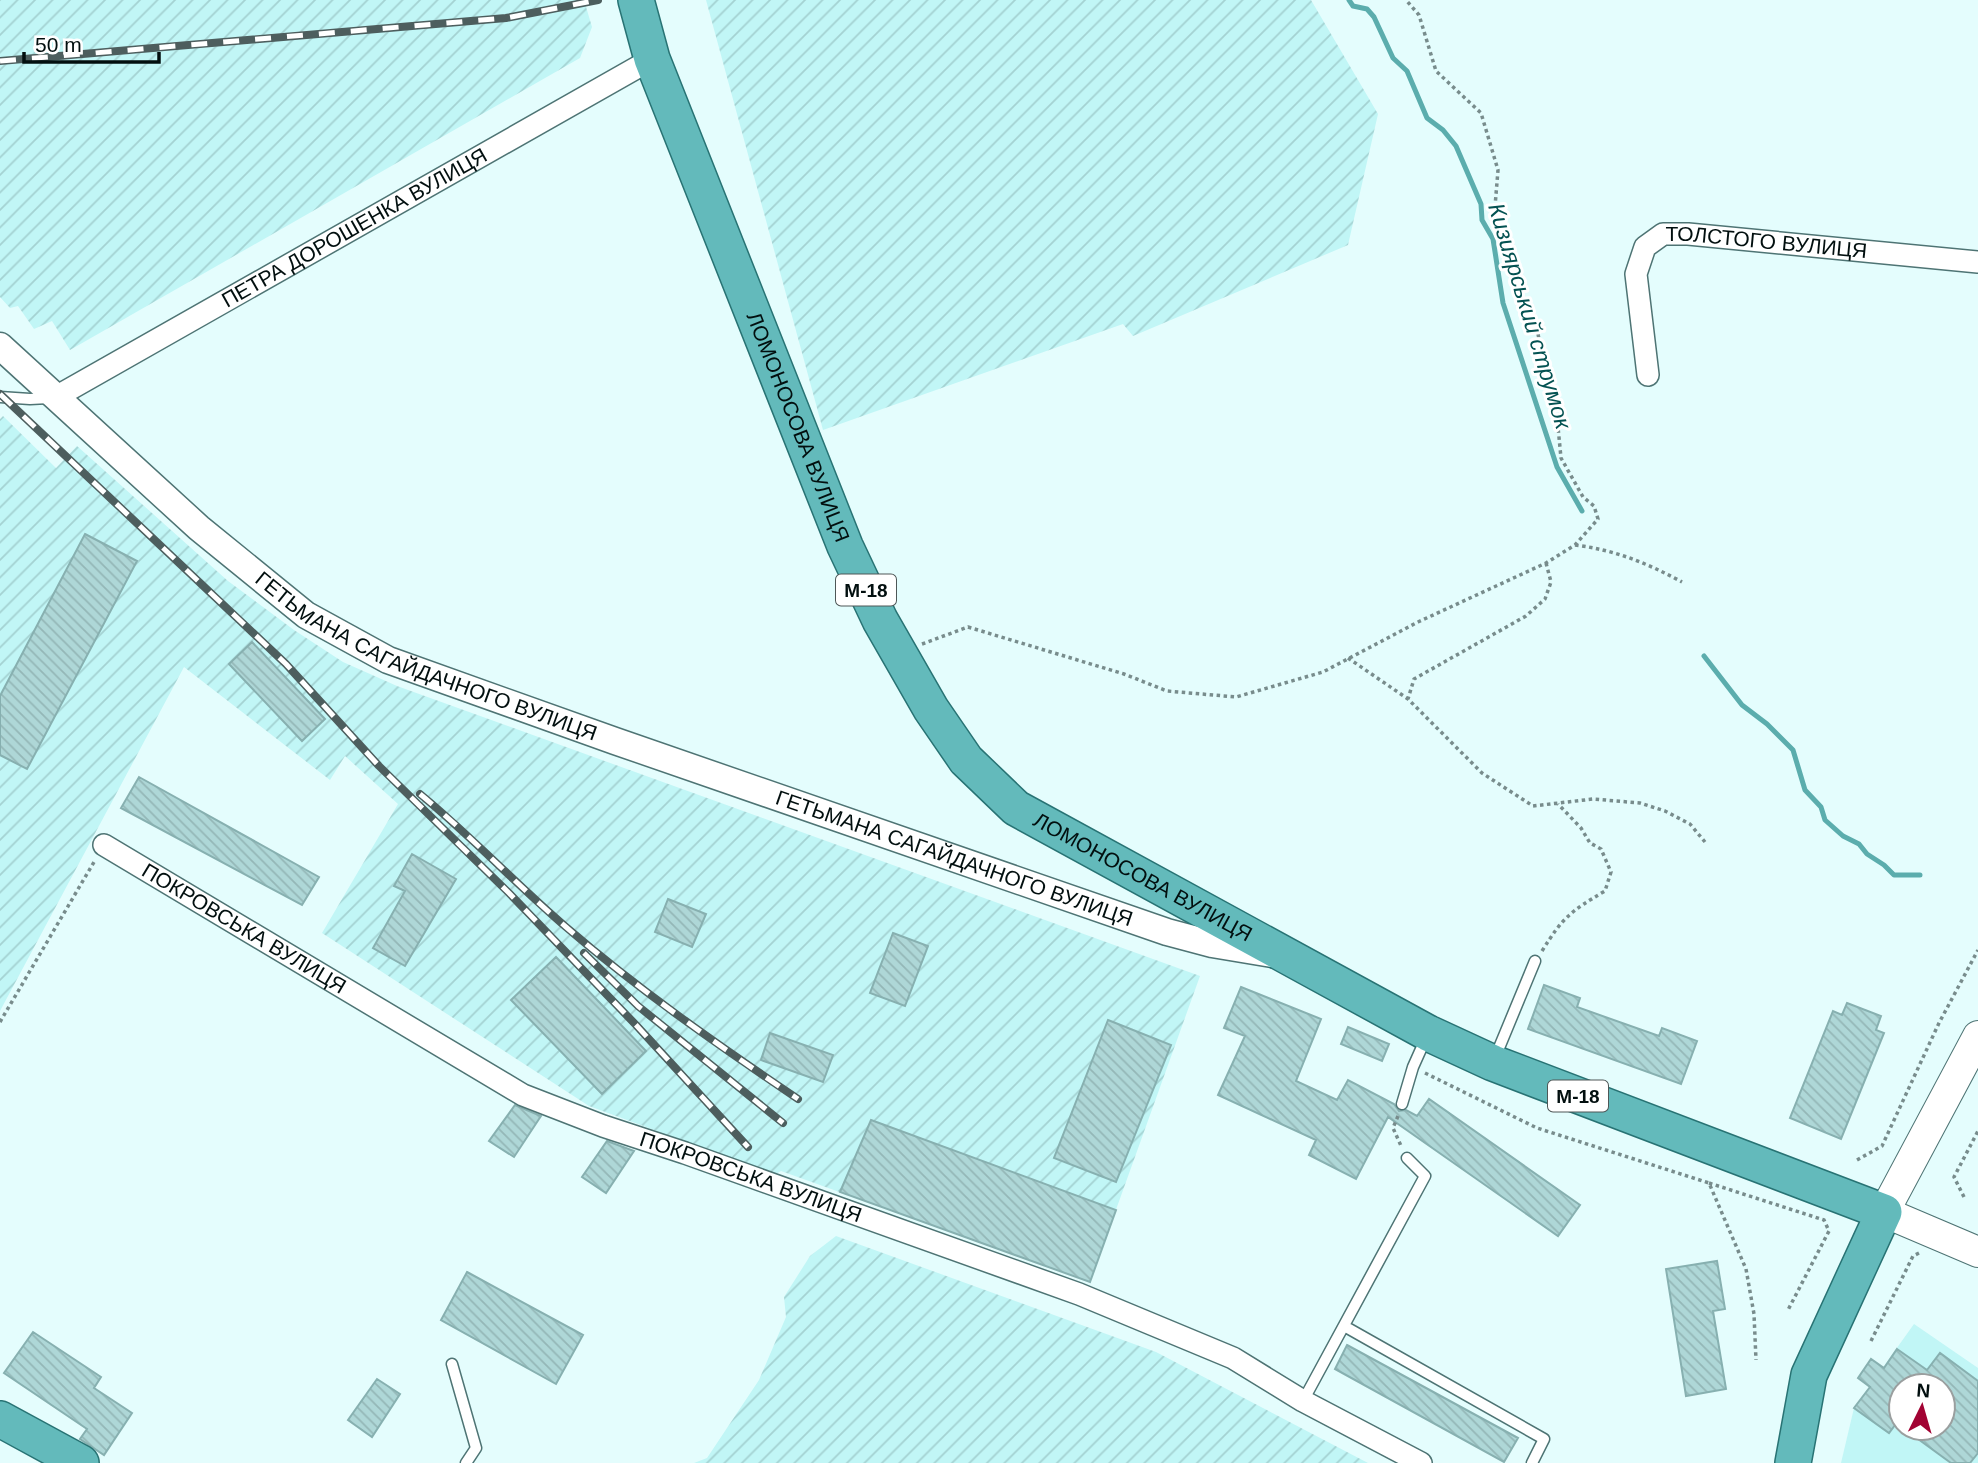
<svg xmlns="http://www.w3.org/2000/svg" width="1978" height="1463" viewBox="0 0 1978 1463" font-family="Arial,sans-serif">
<style>
.built{fill:#c1f6f6;fill-rule:evenodd}
.industrial{fill:url(#industrial-furrows)}
.lines{fill:none;stroke-linecap:round;stroke-linejoin:round}
.stream{stroke:#5badad;stroke-width:5}
.building{fill:url(#building-back-hatch);stroke:#87b0b0;stroke-width:2}
.service-casing{stroke:#4e7474;stroke-width:13}
.minor-casing{stroke:#4e7474;stroke-width:24}
.tertiary-casing{stroke:#4e7474;stroke-width:29}
.secondary-casing{stroke:#4e7474;stroke-width:32}
.trunk-casing{stroke:#287374;stroke-width:38}
.path{stroke:#788c8c;stroke-width:3.5;stroke-dasharray:3.5 3.5;stroke-linecap:butt}
.service{stroke:#fff;stroke-width:10}
.minor{stroke:#fff;stroke-width:21}
.tertiary{stroke:#fff;stroke-width:26}
.secondary{stroke:#fff;stroke-width:30}
.trunk{stroke:#63babb;stroke-width:35}
.rail-casing{stroke:#4d5e5e;stroke-width:8}
.rail{stroke:#fff;stroke-width:5;stroke-dasharray:16;stroke-linecap:butt}
.labels{text-anchor:middle;stroke-width:6;stroke-linejoin:round;paint-order:stroke}
.shield{fill:#fff;stroke:#4e5757;stroke-width:2}
.shield-label{font-size:19px;font-weight:bold;fill:#020f0f}
.street-label{font-size:21px;fill:#020f0f;stroke:#fff}
.water-label{font-size:23px;font-style:italic;fill:#045252;stroke:#fff}
</style>
<defs>
<pattern id="industrial-furrows" width="10" height="10" patternUnits="userSpaceOnUse" patternTransform="scale(1.75)"><rect width="10" height="10" fill="#c1f6f6"/><path d="M-1 1l2-2M0 10L10 0M9 11l2-2" fill="none" stroke="#a4d2d2"/></pattern>
<pattern id="building-back-hatch" width="6" height="6" patternUnits="userSpaceOnUse" patternTransform="scale(1.75)"><rect width="6" height="6" fill="#aed7d7"/><path d="M-1 5l2 2M0 0l6 6M5-1l2 2" fill="none" stroke="#94b7b7"/></pattern>
</defs>
<rect width="100%" height="100%" fill="#e4fdfd"/>
<path class="built" d="M1914,1324L1978,1368V1463H1841L1854,1408ZM1901,1386H1943V1428H1901Z"/>
<path class="industrial" d="M0,0H584L592,27L580,58L70,350L52,321L34,329L18,306L10,308L0,297Z
M706,0H1311L1378,114L1348,245L1133,336L1123,324L823,430Z
M3,416L56,468L77,446L228,581L294,630L343,662L397,686L1200,976L1090,1282L781,1171L769,1178L684,1141L589,1106L322,933L398,804L345,756L330,780L184,667L0,1011V419Z
M836,1236L1156,1352L1368,1463H694L707,1458L759,1380L786,1317L784,1297L810,1256Z"/>
<g class="lines">
<path class="stream" d="M1349,0L1353,6L1367,9L1374,17L1393,58L1407,71L1427,118L1443,130L1456,146L1481,204L1482,220L1493,239L1503,303L1557,467L1582,511
M1704,656L1742,705L1767,724L1793,750L1805,790L1821,807L1825,820L1843,836L1859,844L1867,854L1884,865L1894,875H1920"/>
</g>
<path class="building" d="M85,534L137,561L27,769L0,755V696Z
M252,642L325,719L302,741L229,664Z
M139,777L319,877L302,905L121,808Z
M412,854L456,879L405,966L373,948L405,891L394,886Z
M668,899L706,914L692,947L655,932Z
M893,933L928,946L905,1006L870,993Z
M556,957L646,1051L602,1094L511,1000Z
M1544,985L1580,998L1577,1007L1659,1036L1662,1028L1697,1041L1681,1084L1528,1029Z
M1241,987L1321,1019L1296,1081L1337,1100L1348,1080L1394,1104L1399,1111L1406,1110L1417,1116L1429,1099L1580,1205L1558,1236L1388,1117L1356,1179L1309,1155L1316,1140L1218,1095L1245,1036L1224,1028Z
M1847,1003L1881,1016L1876,1030L1884,1033L1841,1139L1790,1118L1833,1011L1842,1015Z
M1108,1020L1171,1045L1116,1182L1054,1158Z
M1348,1027L1389,1044L1382,1061L1341,1044Z
M770,1033L833,1055L823,1082L761,1060Z
M515,1105L541,1116L514,1157L489,1141Z
M871,1120L1116,1210L1090,1282L840,1192Z
M607,1141L634,1151L606,1193L582,1177Z
M1717,1261L1725,1309L1713,1311L1726,1389L1686,1396L1666,1269Z
M467,1272L583,1335L556,1384L441,1320Z
M33,1332L101,1377L94,1388L132,1413L104,1455L80,1439L87,1429L4,1373Z
M1347,1345L1518,1438L1504,1462L1335,1369Z
M1897,1349L1927,1370L1940,1353L1978,1381V1453L1970,1463H1951L1903,1428H1943V1386H1901V1417L1889,1433L1854,1408L1870,1387L1858,1378L1871,1359L1884,1368Z
M377,1379L400,1394L372,1437L348,1420Z"/>
<g class="lines">
<defs>
<path id="service" d="M0,397L30,399L49,398
M1494,1060L1535,961
M1402,1104L1413,1067L1426,1038
M1344,1326L1544,1439L1532,1463
M452,1364L476,1448L466,1463
M1303,1401L1425,1176L1407,1158"/>
<g id="minor">
<path id="s1" d="M1648,375L1636,274L1645,247L1663,234H1688L1978,262"/>
<path id="s2" d="M56,397L652,59"/>
<path id="s3" d="M104,845L523,1095L603,1126L685,1153L1079,1294L1233,1358L1303,1401L1421,1463"/>
</g>
<g id="tertiary">
<path id="s4" d="M0,346L199,528L306,615L388,660L615,741L1167,932L1212,944L1272,954"/>
</g>
<path id="secondary" d="M1978,1036L1884,1212L1978,1252"/>
<g id="trunk">
<path id="s5" d="M636,0L652,59L845,546L880,620L931,709L966,760L1016,808L1428,1033L1493,1063L1884,1212L1809,1375L1793,1463"/>
<path d="M0,1419L81,1463"/>
</g>
</defs>
<use href="#service" class="service-casing"/>
<use href="#minor" class="minor-casing"/>
<use href="#tertiary" class="tertiary-casing"/>
<use href="#secondary" class="secondary-casing"/>
<use href="#trunk" class="trunk-casing"/>
<path class="path" d="M1575,545C1615,550 1647,563 1682,582
M1546,563L1551,582L1545,599L1526,616L1414,679L1408,699L1482,773L1533,806L1593,799L1640,803L1665,811L1690,824L1705,842
M922,644L968,627L1124,674L1167,691L1236,697L1323,672L1418,622L1546,563L1575,545L1598,519L1594,506L1583,497L1561,458L1556,406L1549,389L1537,329L1515,288L1505,261L1507,250L1494,219L1498,170L1481,113L1436,71L1419,15L1406,0
M1348,658L1408,699
M1542,951C1563,917 1571,911 1605,891L1611,872L1601,849L1590,843L1581,828L1558,804
M0,1022L94,862
M1425,1073L1537,1128L1709,1183L1746,1269L1754,1314L1756,1360
M1398,1116L1393,1128L1402,1148
M1857,1160L1882,1146L1939,1023L1978,950
M1709,1183L1824,1220L1829,1231L1788,1310
M1964,1197L1954,1177L1978,1131
M1871,1341L1913,1256L1921,1252"/>
<use href="#service" class="service"/>
<use href="#minor" class="minor"/>
<use href="#tertiary" class="tertiary"/>
<use href="#secondary" class="secondary"/>
<use href="#trunk" class="trunk"/>
<defs>
<path id="rail" d="M0,61L506,18L598,0
M0,394L286,664L379,766L509,893L636,1025L748,1147
M420,794C471,836 516,884 566,927C639,990 718,1045 798,1099
M584,953L638,1006L783,1123"/>
</defs>
<use href="#rail" class="rail-casing"/>
<use href="#rail" class="rail"/>
</g>
<g class="labels">
<g class="shield">
<rect x="836" y="574.5" width="60" height="31" rx="5"/>
<rect x="1548" y="1080.5" width="60" height="31" rx="5"/>
</g>
<g class="shield-label">
<text x="866" y="597">М-18</text>
<text x="1578" y="1103">М-18</text>
</g>
<g class="street-label">
<text dy="7" stroke="none"><textPath href="#s2" startOffset="343">ПЕТРА ДОРОШЕНКА ВУЛИЦЯ</textPath></text>
<text dy="7" stroke="none"><textPath href="#s1" startOffset="256">ТОЛСТОГО ВУЛИЦЯ</textPath></text>
<text dy="7" stroke="none"><textPath href="#s5" startOffset="457">ЛОМОНОСОВА ВУЛИЦЯ</textPath></text>
<text dy="7" stroke="none"><textPath href="#s4" startOffset="534">ГЕТЬМАНА САГАЙДАЧНОГО ВУЛИЦЯ</textPath></text>
<text dy="7" stroke="none"><textPath href="#s4" startOffset="1101">ГЕТЬМАНА САГАЙДАЧНОГО ВУЛИЦЯ</textPath></text>
<text dy="7" stroke="none"><textPath href="#s5" startOffset="1045">ЛОМОНОСОВА ВУЛИЦЯ</textPath></text>
<text dy="7" stroke="none"><textPath href="#s3" startOffset="163">ПОКРОВСЬКА ВУЛИЦЯ</textPath></text>
<text dy="7" stroke="none"><textPath href="#s3" startOffset="730">ПОКРОВСЬКА ВУЛИЦЯ</textPath></text>
</g>
<g class="water-label">
<text transform="translate(1530 316) rotate(73)" y="8">Кизиярський струмок</text>
</g>
</g>
<g transform="translate(1922 1407) rotate(5)"><circle r="33" fill="#ffffff" stroke="#9a9f9f" stroke-width="2"/>
<path d="M0-5L12 26L0 18L-12 26Z" fill="#a20333"/>
<text y="-10" font-size="19" font-weight="bold" text-anchor="middle" fill="#020f0f">N</text>
</g>
<path d="M24 52v10h135v-10" fill="none" stroke="#020f0f" stroke-width="3.5"/>
<text x="35" y="52" font-size="21" fill="#020f0f" stroke="#ffffff" stroke-width="5" paint-order="stroke">50 m</text>
</svg>
